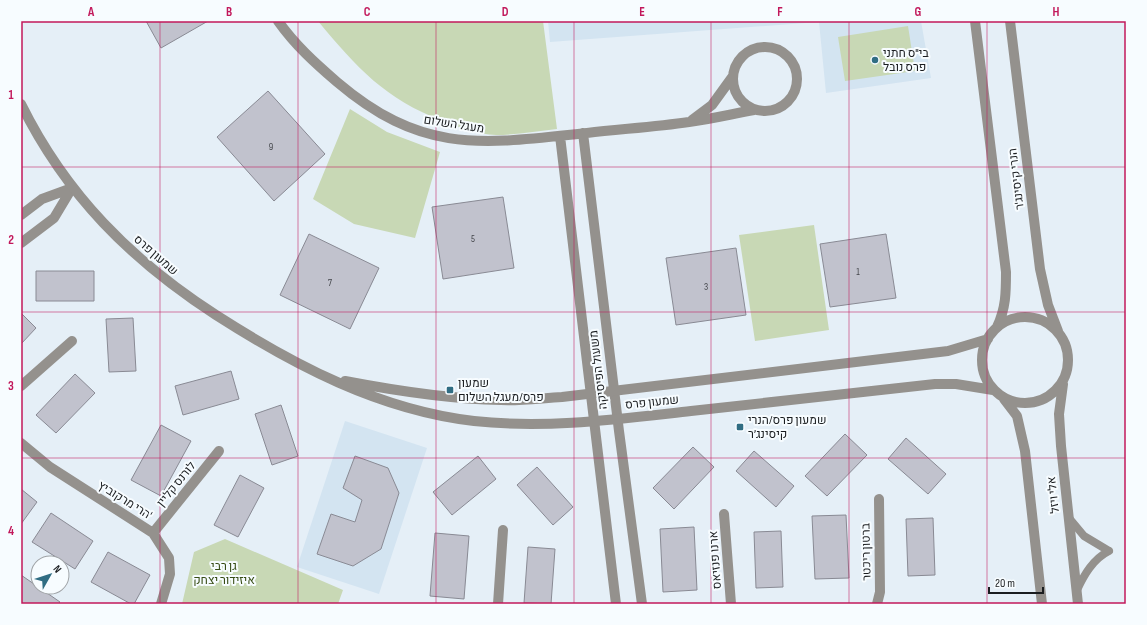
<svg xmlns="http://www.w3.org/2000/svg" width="1147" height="625" viewBox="0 0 1147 625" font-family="'Sofia Sans Condensed',Heebo,sans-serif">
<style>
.built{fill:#d3e4f1}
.green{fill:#c8d8b5}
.building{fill:#c1c2cd;stroke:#898a94}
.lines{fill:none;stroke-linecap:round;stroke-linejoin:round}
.service{stroke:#94918d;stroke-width:8}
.minor{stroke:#94918d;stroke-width:10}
.tertiary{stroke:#94918d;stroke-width:10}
.grid{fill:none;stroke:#c2185b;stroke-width:1;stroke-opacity:0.55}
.poi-dot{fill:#306d83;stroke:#f7fcff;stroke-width:1.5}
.labels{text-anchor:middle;stroke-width:4;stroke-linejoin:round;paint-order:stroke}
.number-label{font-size:10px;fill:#44464b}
.poi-label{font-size:12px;fill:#1a1d20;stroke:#f7fcff;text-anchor:start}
.street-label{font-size:12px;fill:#1a1d20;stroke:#f7fcff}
.park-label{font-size:12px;fill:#374c15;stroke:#f7fcff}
.neatline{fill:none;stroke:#c2185b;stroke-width:1.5}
.grid-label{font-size:13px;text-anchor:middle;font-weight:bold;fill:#c2185b}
</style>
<rect width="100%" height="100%" fill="#e5eff7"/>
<path class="built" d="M548,21H921L931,78L826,93L819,22L550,42Z
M345,421L427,448L379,594L297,567Z"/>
<path class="green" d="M318,21H543L557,129C537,131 516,135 496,135C478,134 460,128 443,121C385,99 357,68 318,21Z
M908,26L915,71L845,81L838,37Z
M350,109L387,132L440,152L415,238L354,224L313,199Z
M814,225L829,330L755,341L739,235Z
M225,539L343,590L338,604H182L194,552Z"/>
<path class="building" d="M146,21H208L161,48Z
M268,91L325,154L274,201L217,137Z
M503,197L514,268L443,279L432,207Z
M309,234L379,268L350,329L280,295Z
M886,234L896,298L830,307L820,244Z
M736,248L746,315L676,325L666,258Z
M36,271H94V301H36Z
M21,313L36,328L21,344Z
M133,318L136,371L109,372L106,319Z
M231,371L239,399L183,415L175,386Z
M75,374L95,393L56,433L36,415Z
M281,405L298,456L272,465L255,414Z
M161,425L191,441L161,496L131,480Z
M845,434L867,455L827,496L805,476Z
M906,438L946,474L928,494L888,459Z
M693,447L714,467L674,509L653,488Z
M754,451L794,486L776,507L736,471Z
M355,456L388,468L399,493L381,549L353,566L317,554L331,514L355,522L362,500L343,488Z
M478,456L496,479L452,515L433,492Z
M537,467L573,507L553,525L517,485Z
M240,475L264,488L238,537L214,525Z
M21,489L37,502L21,524Z
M51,513L93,541L75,569L32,542Z
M846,515L849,578L815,579L812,516Z
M933,518L935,575L908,576L906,519Z
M694,527L697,590L663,592L660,529Z
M781,531L783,587L756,588L754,532Z
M435,533L469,536L464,599L430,596Z
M528,547L555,549L551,604L524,603Z
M108,552L150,575L134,604H131L91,582Z
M21,575L60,602L58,604H21Z"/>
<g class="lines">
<path class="service" d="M1069,518L1084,536L1109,551
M1077,590C1084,575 1093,559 1109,551"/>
<path class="minor" d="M278,21C295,45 315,63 337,82C423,155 482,144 587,133C621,129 655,127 689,122C711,119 732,114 754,110
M733 79a32 32 0 1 1 64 0a32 32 0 1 1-64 0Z
M692,120L712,105L733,76
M583,133L619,431L642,604
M560,136L616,604
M21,215L42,199L72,188
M21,243L54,218L72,188
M21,386L72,341
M21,443L50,467L153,533L169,558L170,574L161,604
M724,514L731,604
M153,533L219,451
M498,604L503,530
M877,604L880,592L879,499"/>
<path class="tertiary" d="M975,21L1006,272C1006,292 1006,308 997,327
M1010,21L1040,269L1048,305L1058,331
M21,104C66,195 131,260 216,315C294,365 379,410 474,421C547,429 619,419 691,411C772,402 854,393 935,384H956L993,390
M982 360a43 43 0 1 1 86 0a43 43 0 1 1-86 0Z
M345,381C397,391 448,399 501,400C521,401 542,398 562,397L948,351L988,339
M1063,384L1059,414L1061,446L1078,604
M1004,399L1017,416L1025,451L1042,604"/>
</g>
<path class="grid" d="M160,21V604M298,21V604M436,21V604M574,21V604M711,21V604M849,21V604M987,21V604M21,167H1126M21,312H1126M21,458H1126"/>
<g class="poi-dot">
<circle cx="875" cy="60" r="4"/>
<rect x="446" y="386" width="8" height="8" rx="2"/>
<rect x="736" y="423" width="8" height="8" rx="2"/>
</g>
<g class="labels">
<g class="number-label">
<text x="271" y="150">9</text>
<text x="473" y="242">5</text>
<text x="858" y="275">1</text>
<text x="330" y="286">7</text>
<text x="706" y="290">3</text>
</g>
<g class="poi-label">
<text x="883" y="57">בי"ס חתני<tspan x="883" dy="14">פרס נובל</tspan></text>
<text x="458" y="387">שמעון<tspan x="458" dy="14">פרס/מעגל השלום</tspan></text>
<text x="748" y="424">שמעון פרס/הנרי<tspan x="748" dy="14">קיסינג׳ר</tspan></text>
</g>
<g class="street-label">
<text transform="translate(454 124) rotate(9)" y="4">מעגל השלום</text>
<text transform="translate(1016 179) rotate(-97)" y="4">הנרי קיסינג'ר</text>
<text transform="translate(156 255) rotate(41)" y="4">שמעון פרס</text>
<text transform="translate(598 370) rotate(-97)" y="4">משעול הפיסיקה</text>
<text transform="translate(652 402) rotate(-6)" y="4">שמעון פרס</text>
<text transform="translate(176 484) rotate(-51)" y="4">לורנס קליין</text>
<text transform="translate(1053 495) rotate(-96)" y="4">אלי ויזל</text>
<text transform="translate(125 500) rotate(32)" y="4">הרי מרקוביץ'</text>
<text transform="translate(866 552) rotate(-91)" y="4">ברטון ריכטר</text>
<text transform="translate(715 560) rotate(-94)" y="4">ארנו פנזיאס</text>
</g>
<g class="park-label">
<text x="224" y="570">גן רבי<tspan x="224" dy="14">איזידור יצחק</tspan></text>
</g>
</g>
<rect width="1147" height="625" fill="none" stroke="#f7fcff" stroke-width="44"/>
<g transform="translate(50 575) rotate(51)"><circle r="19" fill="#f7fcff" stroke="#9fa3a6"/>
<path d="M0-3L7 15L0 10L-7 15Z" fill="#306d83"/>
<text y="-6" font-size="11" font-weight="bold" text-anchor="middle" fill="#1a1d20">N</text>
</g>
<path d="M989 587v6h54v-6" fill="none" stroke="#1a1d20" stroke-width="2"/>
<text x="995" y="587" font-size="12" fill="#1a1d20" stroke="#f7fcff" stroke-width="3" paint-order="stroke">20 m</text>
<rect x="22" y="22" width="1103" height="581" class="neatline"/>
<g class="grid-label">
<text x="91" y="16">A</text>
<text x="229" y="16">B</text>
<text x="367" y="16">C</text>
<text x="505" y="16">D</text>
<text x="642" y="16">E</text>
<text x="780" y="16">F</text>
<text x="918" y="16">G</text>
<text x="1056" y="16">H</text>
<text x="11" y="99">1</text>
<text x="11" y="244">2</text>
<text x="11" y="390">3</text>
<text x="11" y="535">4</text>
</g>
</svg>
